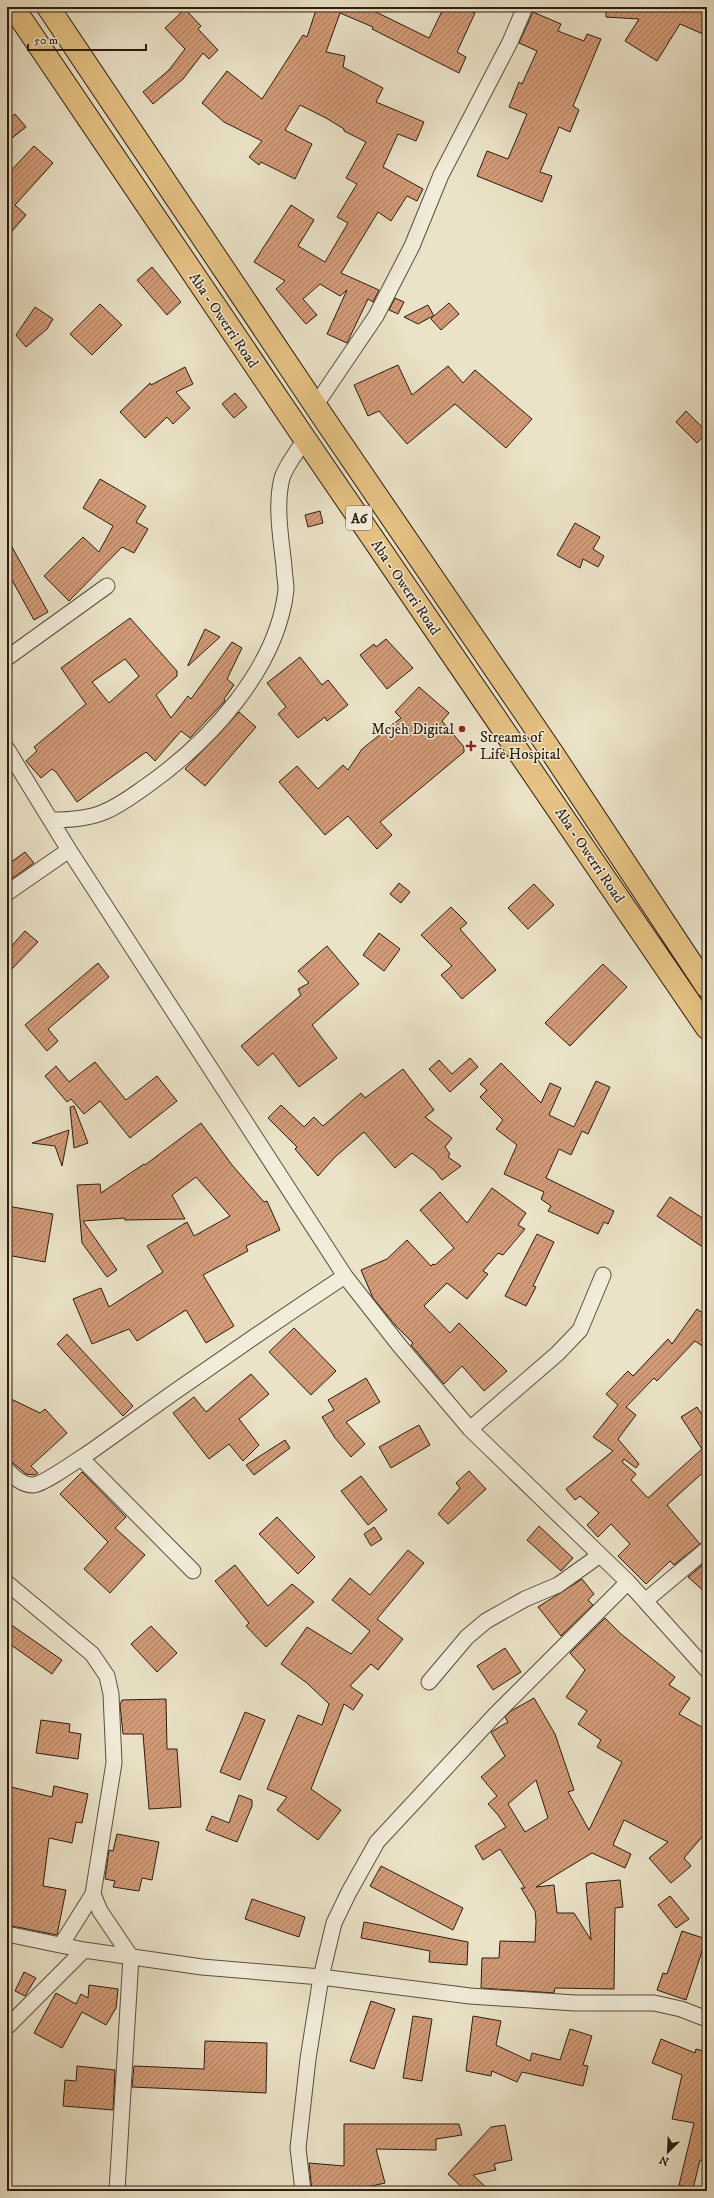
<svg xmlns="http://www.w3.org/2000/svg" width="714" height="2198" viewBox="0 0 714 2198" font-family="'IM FELL DW Pica',serif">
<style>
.building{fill:url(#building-hatch);stroke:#2c1c0e;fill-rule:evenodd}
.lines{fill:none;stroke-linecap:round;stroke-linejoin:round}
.street-casing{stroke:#5c4e3c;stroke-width:17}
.highway-casing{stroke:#2c1c0e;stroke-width:24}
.street{stroke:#f2eddb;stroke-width:15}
.highway{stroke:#e6c284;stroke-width:22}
.poi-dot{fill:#8f2418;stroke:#f2eddb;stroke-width:1.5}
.labels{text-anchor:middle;stroke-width:3;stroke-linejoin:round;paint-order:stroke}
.shield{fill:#f2eddb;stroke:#675b4c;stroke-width:1}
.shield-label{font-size:14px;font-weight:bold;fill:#2c1c0e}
.street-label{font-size:15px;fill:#2c1c0e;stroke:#f2eddb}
.poi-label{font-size:15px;fill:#2c1c0e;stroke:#f2eddb;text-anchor:end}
</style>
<defs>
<pattern id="building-hatch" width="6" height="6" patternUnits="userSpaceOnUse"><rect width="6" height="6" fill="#d39b78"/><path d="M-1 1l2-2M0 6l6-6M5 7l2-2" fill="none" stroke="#ab7e61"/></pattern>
</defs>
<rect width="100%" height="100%" fill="#ebe3c8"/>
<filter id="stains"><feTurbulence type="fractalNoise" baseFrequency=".005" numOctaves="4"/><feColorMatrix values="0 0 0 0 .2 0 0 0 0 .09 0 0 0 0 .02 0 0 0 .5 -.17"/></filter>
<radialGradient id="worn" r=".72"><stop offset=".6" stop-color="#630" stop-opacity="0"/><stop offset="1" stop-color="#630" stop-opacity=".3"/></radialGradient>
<path class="building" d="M317,7H376L374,11L429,38L444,7H461L475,13L457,52L466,57L459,73L372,29L373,27L340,13L326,52L345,56L343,67L383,88L376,102L424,122L416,141L398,134L383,167L423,189L417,201L407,196L391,221L378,212L341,273L379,290L373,302L368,299L347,343L327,334L347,290L340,296L320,284L303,299L317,315L306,324L276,289L285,281L254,262L291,205L314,220L298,246L325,262L348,223L337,217L357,184L346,178L366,142L344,131V129L326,118L300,105L285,130L312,144L295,179L261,162L259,165L249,157L262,141L224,122L202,103L227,71L262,99L303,35L307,37Z
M606,7H702L707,9V26L703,34L680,24L657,61L625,41L639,19L606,17Z
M185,9L201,26L198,29L218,50L209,59L203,53L183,79L153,104L143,92L169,70L185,49L165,28Z
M533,12L561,24L558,31L584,41L587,34L601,39L573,106L579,110L570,132L559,127L540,172L552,176L542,202L477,176L487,151L508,159L527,114L509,107L519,82L522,84L537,51L519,43Z
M15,114L26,127L7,142V120Z
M34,146L53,163L15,205L26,215L7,237V175Z
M152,267L181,302L167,315L137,280Z
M395,298L404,302L398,314L389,310Z
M449,303L459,314L441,330L431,319L433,316L418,324L404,317L428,305L434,316Z
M100,304L122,325L92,355L70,334Z
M35,307L53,319L47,329L26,347L16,335Z
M398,365L412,395L448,366L463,383L475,370L532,419L506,448L455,404L407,444L379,411L368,416L354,385Z
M185,367L193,384L176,392L190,408L173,424L167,417L145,438L120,412L150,383L151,385Z
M235,393L247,407L234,418L222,404Z
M686,411L707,432L697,443L676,422Z
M100,479L146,506L136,522L148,529L134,553L122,547L69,601L44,576L83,537L99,552L113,526L83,508Z
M320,511L323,523L308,527L305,515Z
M575,523L600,537L593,549L604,556L598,567L583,559L580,568L557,555Z
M7,538L48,612L34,620L7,571Z
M130,618L177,671V676L156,695L171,718L188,696L191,699L232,642L242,648L227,679L234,685L224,699L225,701L190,738L181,731L155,761L146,752L77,802L56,772L52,769L41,778L26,761L37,751L34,747L86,704L61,668ZM125,659L139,676L109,703L92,682Z
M205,629L220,637L188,666V665Z
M386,639L413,668L387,689L360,655L374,644L376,647Z
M300,657L322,685L328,680L348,705L327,721L325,717L298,738L278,714L286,707L267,683Z
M419,687L449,713L442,721L464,747V752L380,822L392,835L377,849L348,816L325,835L279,782L297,766L318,789L343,765L348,770L362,749L401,718L395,712Z
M239,712L256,727L205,786L185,769Z
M25,852L34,863L7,882V865Z
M399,883L410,892L401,903L390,894Z
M534,884L554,905L528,929L508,908Z
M451,907L467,923L460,929L496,970L462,999L441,975L452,966L421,935Z
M25,931L38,942L7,974V951Z
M379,933L400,949L384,971L363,955Z
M327,946L359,984L312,1025L337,1058L299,1087L273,1053L258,1066L241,1046L301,995L298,989L309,983L298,971Z
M98,963L109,977L48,1029L58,1041L47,1051L25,1025Z
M603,964L627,987L570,1046L545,1023Z
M470,1058L478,1067L450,1092L429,1069L439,1060L452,1074Z
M95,1062L126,1100L157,1076L177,1101L130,1138L100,1101L84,1114L71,1099L67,1102L45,1076L56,1066L69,1082Z
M501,1063L541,1103L550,1083L561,1088L549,1115L574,1127L596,1081L610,1087L588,1134L582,1131L571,1155L559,1149L546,1178L614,1211L608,1224L604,1222L598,1234L548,1211L551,1206L541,1199L544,1192L504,1174L517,1145L496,1129L503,1120L480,1097L487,1090L480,1084Z
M403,1069L434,1110L425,1117L452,1138L445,1147L450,1154L448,1157L461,1166L442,1180L434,1170L412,1153L395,1168L364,1132L335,1157L318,1176L295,1149L297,1147L268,1118L281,1105L304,1127L314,1117L323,1126L361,1093L365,1098Z
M74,1106L88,1143L74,1148L70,1107Z
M201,1123L232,1165L264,1202L267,1201L280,1230L246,1246L248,1251L203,1275L234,1326L206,1343L186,1310L137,1341L129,1329L92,1344L73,1299L101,1288L109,1307L163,1272L147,1246L187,1222L194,1236L230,1216L196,1177L172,1195L185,1219L125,1220V1218L83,1221L117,1270L107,1277L82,1243L77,1185L100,1184L101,1193L144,1164L145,1165Z
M69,1130L62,1166L55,1146L32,1143Z
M492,1188L526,1213L518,1225L525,1229L503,1255L498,1253L483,1271L488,1274L467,1299L447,1283L424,1306L450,1333L459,1323L507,1371L484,1391L462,1366L444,1384L411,1345L413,1343L396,1326L373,1298L361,1270L387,1259L407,1240L431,1266L433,1264L435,1265L454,1248L420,1210L440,1192L467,1223Z
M670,1197L707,1221V1250L657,1216Z
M7,1206L53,1214L45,1262L7,1255Z
M537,1234L554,1242L533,1286L536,1287L526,1306L505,1296Z
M697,1309L707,1316V1349L695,1341L657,1381L654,1378L626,1407L636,1415L618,1439L639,1464L636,1468L624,1459L622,1462L636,1474L631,1480L648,1498L702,1449L681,1417L697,1407L707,1422V1469L667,1505L700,1544L674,1565L670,1561L646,1584L618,1556L630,1544L611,1524L598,1537L587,1525L599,1513L580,1496L575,1500L566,1489L613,1451L593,1437L618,1405L606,1394L628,1371L633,1376L668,1339L672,1344Z
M294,1328L336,1371L311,1395L269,1352Z
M67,1334L133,1406L123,1416L57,1344Z
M251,1374L269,1394L239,1419L259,1445L243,1461L229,1444L209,1459L173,1413L194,1397L206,1412Z
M366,1378L380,1402L346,1422L365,1444L351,1457L335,1438L322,1417L334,1410L328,1400Z
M7,1397L40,1413L45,1409L67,1433L31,1466L38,1473L35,1475L26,1474L13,1463L7,1461Z
M419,1425L430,1445L391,1468L379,1447Z
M285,1440L290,1448L254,1475L246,1465Z
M469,1471L486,1489L448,1524L438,1514L460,1488L456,1483Z
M82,1472L126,1517L115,1528L145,1555L110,1593L84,1569L108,1542L60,1494Z
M361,1476L387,1510L368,1525L341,1491Z
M277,1517L315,1557L298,1574L259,1534Z
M539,1526L573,1558L561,1571L527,1540Z
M374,1527L382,1539L371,1546L364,1534Z
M408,1550L424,1563L377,1619L403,1639L378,1670L371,1664L350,1686L363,1695L353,1710L344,1704L311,1789L341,1810L318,1840L277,1810L287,1797L267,1789L298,1715L322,1725L329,1704L307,1683L281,1664L307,1627L351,1654L370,1631L332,1600L350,1578L370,1595Z
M707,1561V1594L688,1577Z
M235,1565L268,1606L292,1584L314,1602L266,1647L246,1626L249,1623L215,1581Z
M582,1579L594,1594L588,1600L593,1605L561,1636L538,1607Z
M605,1618L621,1634L675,1677L669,1685L690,1698L679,1714L707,1730V1831L684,1858L691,1866L671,1883L649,1858L668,1842L624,1820L613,1845L631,1854L625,1868L592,1853L536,1887L554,1885L557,1913H574L591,1940L586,1883L620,1880L623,1907L615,1908L614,1989L555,1988L554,1993L481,1988L482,1958H499L500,1941L535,1942L536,1921L535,1911L521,1888H525L500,1849L483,1860L475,1846L506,1827L498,1815L488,1804L497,1796L481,1777L505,1756L491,1732L508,1722L505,1717L511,1711L534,1698L555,1734L574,1790L568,1792L589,1830L622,1762L597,1747L601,1740L578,1724L587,1711L566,1697L585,1670L570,1653ZM536,1780L548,1818L525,1832L508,1804Z
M7,1622L62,1660L52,1674L7,1642Z
M151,1626L177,1653L157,1672L131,1644Z
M505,1648L521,1672L493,1690L477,1666Z
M166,1699L167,1749H177L181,1807L149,1809L143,1734H123L120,1705L122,1700Z
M245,1712L265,1720L240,1780L220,1772Z
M41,1720L70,1724L69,1732L81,1734L78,1759L36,1753Z
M7,1786L52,1797L54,1786L88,1794L82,1823L76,1822L72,1843L49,1838L43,1886L66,1890L57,1935L7,1925Z
M239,1795L252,1800V1806L237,1842L206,1830L212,1816L229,1823Z
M117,1834L159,1842L152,1880L142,1878L139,1891L113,1887L115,1881L105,1879L109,1850L113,1851Z
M381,1866L463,1908L453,1930L370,1886Z
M670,1896L689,1919L676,1928L658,1905Z
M252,1899L305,1917L299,1937L245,1919Z
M364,1922L468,1942L467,1965L429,1962L430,1951L361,1938Z
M682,1931L706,1939L686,2000L657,1990L663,1973L667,1974Z
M24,1972L36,1978L25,1996L15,1991Z
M89,1985L118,1989L116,2008L106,2025L82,2012L62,2048L34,2033L56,1993L76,2004L81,1994L88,1998Z
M371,2001L395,2009L374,2069L350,2061Z
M413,2016L432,2019L422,2081L403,2078Z
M473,2016L501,2021L496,2045L530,2061L532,2053L560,2060L570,2029L592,2036L583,2065L588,2066L583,2086L522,2072L517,2082L492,2071L491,2076L466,2071Z
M661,2039L695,2053L696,2049L707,2052V2064L703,2080L707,2082V2162L700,2160L693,2189L679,2185L694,2123L672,2119L682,2075L652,2063Z
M205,2041L267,2043L266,2093L132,2087L134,2066L204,2069Z
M77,2066L115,2070L113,2110L63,2106L65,2080L76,2081Z
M344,2124H459L462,2135L436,2139V2150L376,2149L385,2183L350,2191H312L309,2163L344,2166Z
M505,2125L512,2160L494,2164L496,2170L473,2175L490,2191H466L448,2174L491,2127Z"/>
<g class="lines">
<defs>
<path id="street" d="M315,406L376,316L412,246L441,175L510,42L525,7
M7,658L107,586
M7,749L69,850L345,1276L399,1345L470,1429L628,1582L707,1670
M51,820C69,820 88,819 104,812C119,806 132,796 145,787C208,743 277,670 286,590C286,582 284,573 284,566C281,538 275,506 282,478C286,465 298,451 305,439
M7,893L69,850
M470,1429L557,1354L580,1330L603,1275
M81,1458L193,1571
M7,1470C14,1477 22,1485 33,1485C43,1485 82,1457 93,1450C176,1390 260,1332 345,1276
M7,1583L92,1654L107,1676L111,1694L114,1763L93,1894L100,1911L131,1957L117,2191
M645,1601L707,1549
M429,1682L467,1637L486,1621L525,1599L558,1585L600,1555
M7,1934L84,1950L202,1967L321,1977L470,1996L575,2003H654L681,2009L707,2019
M61,1945L93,1894
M7,2027L84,1950
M303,2191L298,2148L308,2059L321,1977L334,1923L349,1892L377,1842L495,1715L628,1582"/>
<path id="highway" d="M13,7L305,439L707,1028
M48,7L325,420L553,754L707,987"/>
</defs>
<use href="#street" class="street-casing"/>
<use href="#highway" class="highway-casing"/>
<use href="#street" class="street"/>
<use href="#highway" class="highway"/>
</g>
<g class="poi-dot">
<circle cx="462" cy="729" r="4"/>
<path d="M469 740h4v4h4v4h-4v4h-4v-4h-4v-4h4z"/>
</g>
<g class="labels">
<rect class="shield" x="346" y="506" width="26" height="24" rx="3"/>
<g class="shield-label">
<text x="359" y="523">A6</text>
</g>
<g class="street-label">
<text transform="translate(224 320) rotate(56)" y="5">Aba - Owerri Road</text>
<text transform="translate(406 587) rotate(56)" y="5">Aba - Owerri Road</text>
<text transform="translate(590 855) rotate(56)" y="5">Aba - Owerri Road</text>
</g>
<g class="poi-label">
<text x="454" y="734">Mcjeh Digital</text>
<text x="480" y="742" text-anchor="start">Streams of<tspan x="480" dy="17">Life Hospital</tspan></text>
</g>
</g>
<rect width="714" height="2198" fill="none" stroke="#ebe3c8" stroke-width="24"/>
<rect x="8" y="8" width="698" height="2182" fill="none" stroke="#2c1c0e" stroke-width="2"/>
<rect x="12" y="12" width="690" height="2174" fill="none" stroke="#2c1c0e"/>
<g transform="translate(668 2152) rotate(204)" stroke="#f2eddb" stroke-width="3" paint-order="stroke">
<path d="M0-3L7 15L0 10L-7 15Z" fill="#2c1c0e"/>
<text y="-6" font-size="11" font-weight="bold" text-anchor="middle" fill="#2c1c0e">N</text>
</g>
<path d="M28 44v6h118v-6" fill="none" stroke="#2c1c0e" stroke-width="2"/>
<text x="34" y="44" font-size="12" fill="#2c1c0e" stroke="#f2eddb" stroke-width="3" paint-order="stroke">50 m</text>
<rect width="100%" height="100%" filter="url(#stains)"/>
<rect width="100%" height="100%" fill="url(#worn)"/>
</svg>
